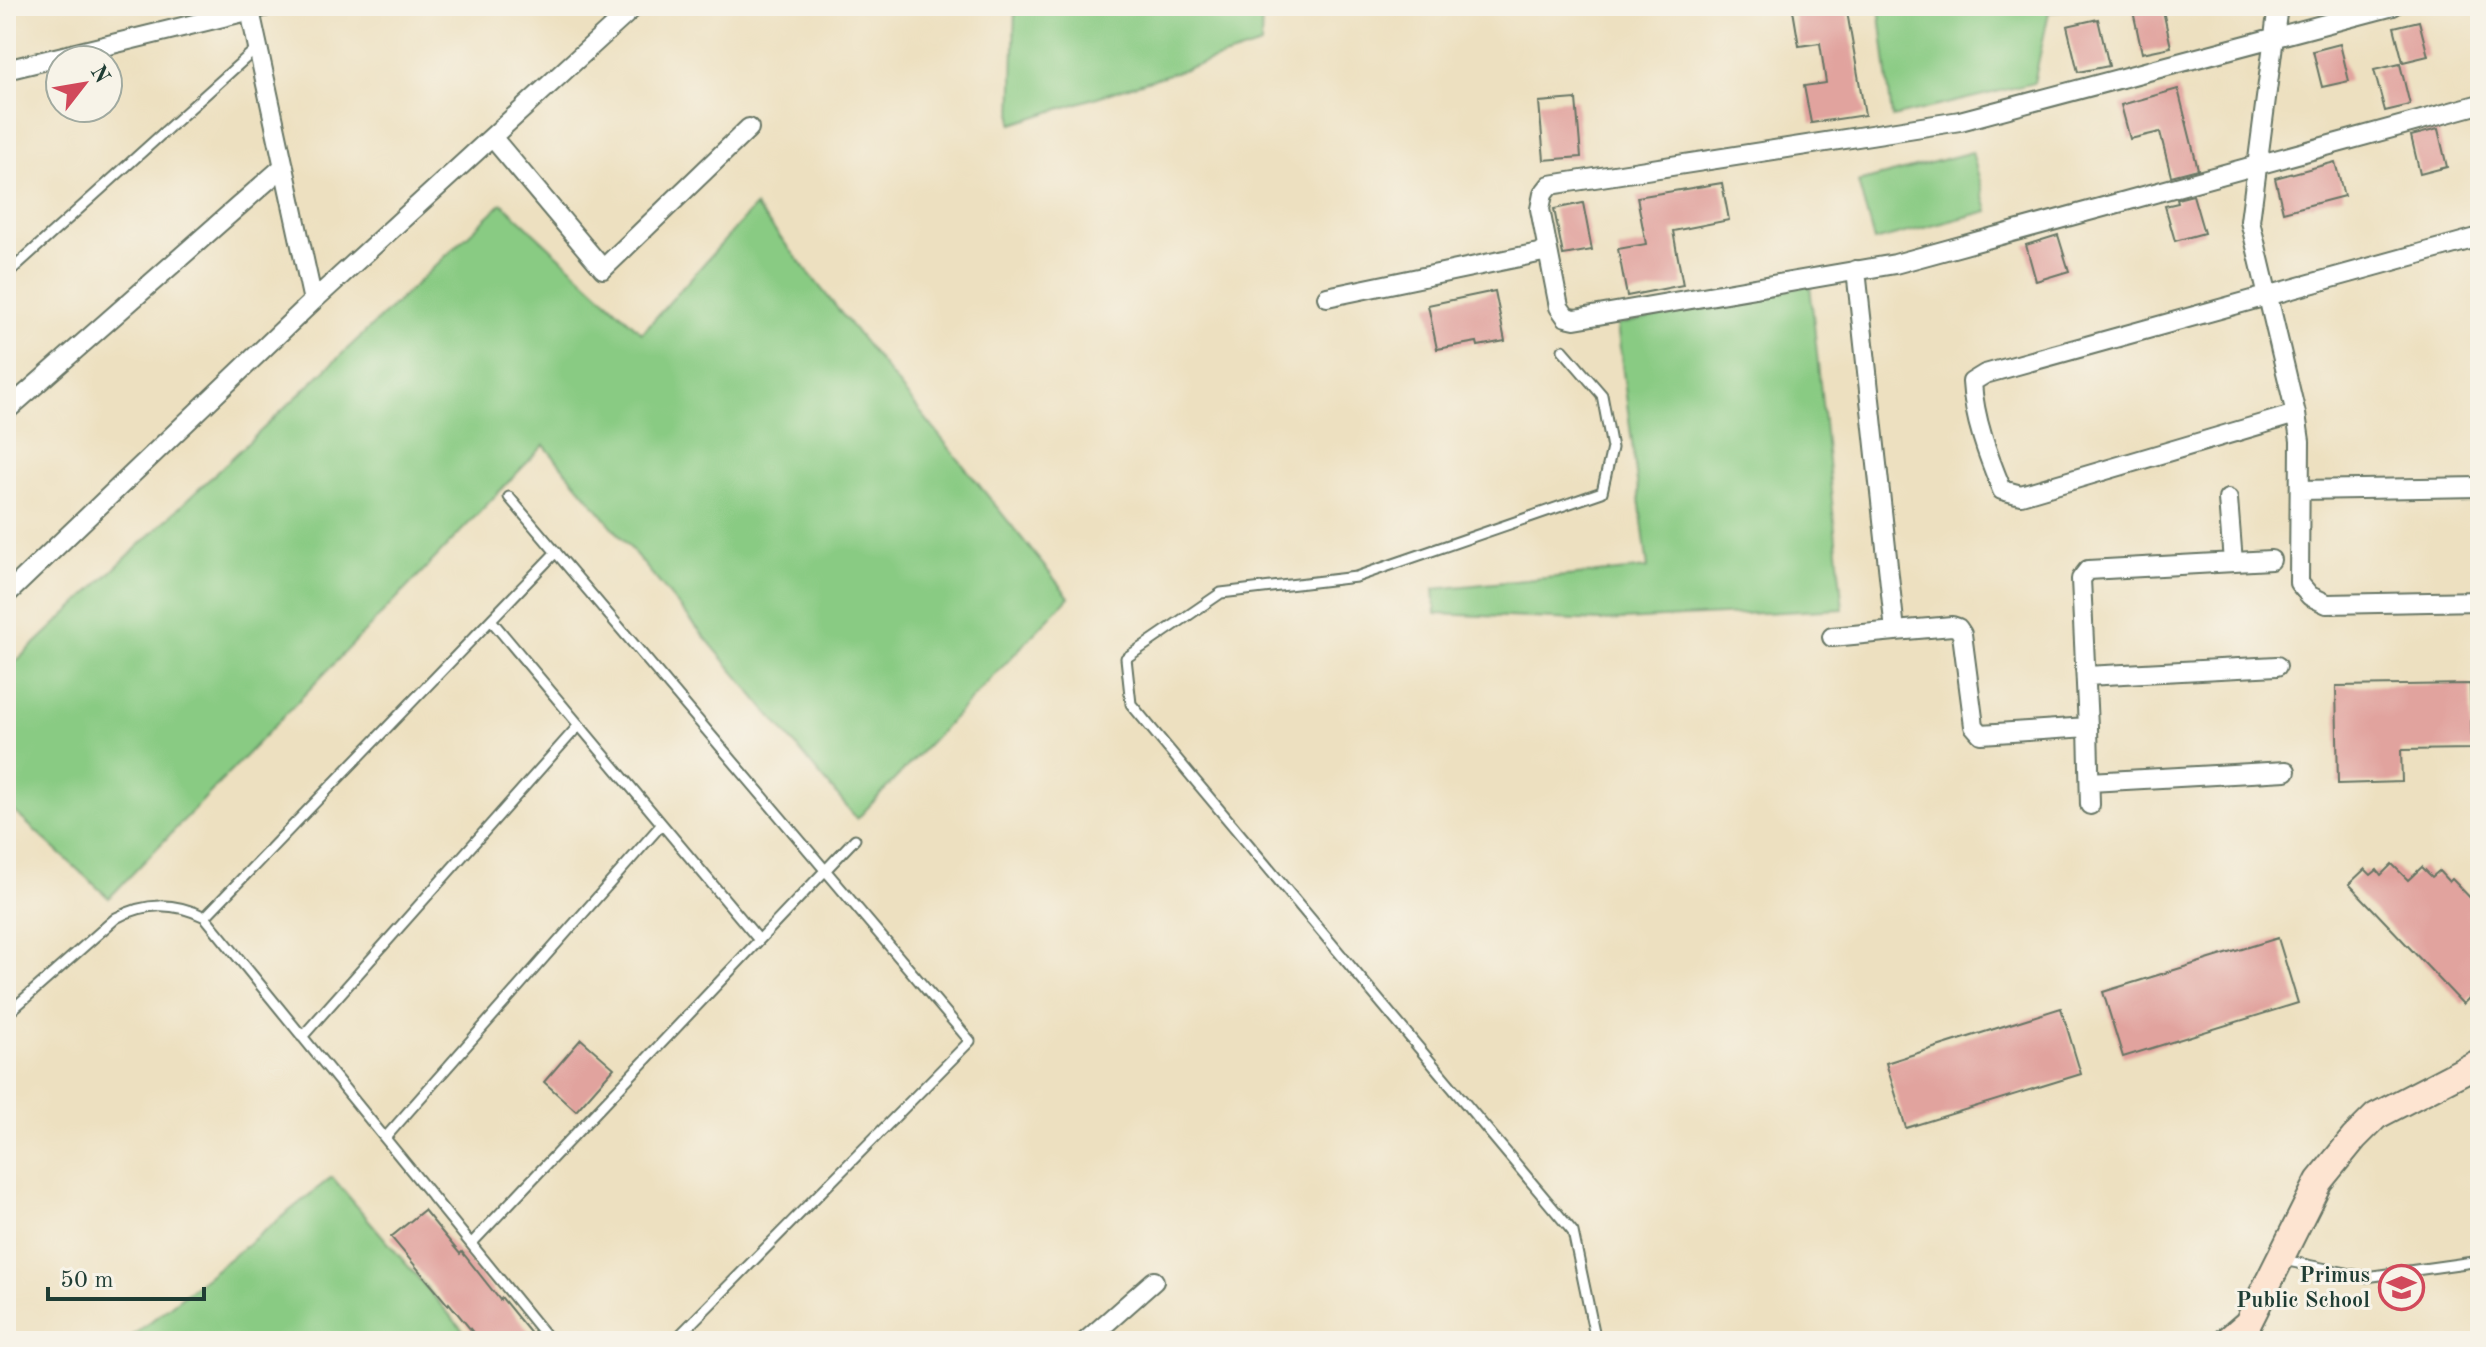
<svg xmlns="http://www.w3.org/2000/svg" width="2486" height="1347" viewBox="0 0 2486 1347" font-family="'Old Standard TT',serif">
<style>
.green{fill:#89cb83;stroke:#54845c;stroke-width:2}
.building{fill:#e1a39e}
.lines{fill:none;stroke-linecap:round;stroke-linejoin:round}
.service-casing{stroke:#677665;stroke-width:13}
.minor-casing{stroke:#677665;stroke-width:22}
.secondary-casing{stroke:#677665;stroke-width:30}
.service{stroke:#fff;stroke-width:9}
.minor{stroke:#fff;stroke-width:18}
.secondary{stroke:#fde4d1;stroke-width:26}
.labels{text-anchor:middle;stroke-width:6;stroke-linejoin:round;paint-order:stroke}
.poi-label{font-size:22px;font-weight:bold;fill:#1f3d34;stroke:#f7f3e8;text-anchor:end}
</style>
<rect width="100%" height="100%" fill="#f7f3e8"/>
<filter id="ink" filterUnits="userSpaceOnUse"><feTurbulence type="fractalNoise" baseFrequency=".0125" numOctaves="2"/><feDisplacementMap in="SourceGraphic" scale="16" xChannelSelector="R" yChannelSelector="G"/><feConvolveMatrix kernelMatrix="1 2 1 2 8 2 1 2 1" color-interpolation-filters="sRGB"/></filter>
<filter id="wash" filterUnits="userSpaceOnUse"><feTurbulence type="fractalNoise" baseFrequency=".006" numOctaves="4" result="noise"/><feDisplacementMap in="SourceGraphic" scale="32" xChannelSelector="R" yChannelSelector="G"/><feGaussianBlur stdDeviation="1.8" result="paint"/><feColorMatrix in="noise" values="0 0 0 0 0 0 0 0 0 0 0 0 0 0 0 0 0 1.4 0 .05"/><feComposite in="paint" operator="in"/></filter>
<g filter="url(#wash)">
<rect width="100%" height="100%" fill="#ede0c0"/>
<path class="green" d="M1015,6H1262L1261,45L1012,124Z
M1879,6H2082L2049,12L2034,83L1892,117Z
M1972,152L1988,211L1874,241L1858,182Z
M502,203L642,333L755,206L1069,597L857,819L544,445L109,898L6,804V671Z
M1810,285L1843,609L1602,621L1436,614L1434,589L1648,568L1617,325Z
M332,1177L472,1341H126Z"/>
<g id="blocks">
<path class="building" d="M1815,6H1846L1865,115L1811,123L1804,86L1826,83L1820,43L1799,46L1793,10Z
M2162,6L2171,47L2142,53L2133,11Z
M2098,19L2109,66L2078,72L2067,26Z
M2419,21L2428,56L2403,62L2394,27Z
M2340,44L2349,81L2322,87L2313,51Z
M2400,64L2410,105L2385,111L2374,70Z
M2178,89L2198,169L2171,176L2160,132L2130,139L2121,105Z
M1576,99L1581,157L1544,160L1539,102Z
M2438,129L2447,167L2420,174L2411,136Z
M2335,162L2344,196L2283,212L2275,178Z
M1722,183L1729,220L1673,231L1683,285L1627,296L1618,249L1646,244L1637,197Z
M2193,195L2204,233L2175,241L2165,206L2178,203L2177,199Z
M1583,203L1592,250L1563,255L1554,209Z
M2058,235L2069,271L2036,281L2026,245Z
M1495,291L1505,341L1478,346L1477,342L1437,349L1428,305Z
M2470,684L2472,749L2401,750L2402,782L2338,784L2336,686Z
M2392,864L2408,880L2422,867L2432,877L2439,871L2449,882L2452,879L2480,908V987L2463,1004L2349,884L2365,869L2371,875L2377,870L2381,875Z
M2278,938L2298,1003L2123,1057L2103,992Z
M2061,1008L2081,1074L1906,1128L1886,1063Z
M581,1039L614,1068L576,1111L544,1082Z
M424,1210L460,1254L462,1252L500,1300L502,1298L537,1341H480L449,1303L448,1305L391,1237Z"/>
</g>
</g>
<g filter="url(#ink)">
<use href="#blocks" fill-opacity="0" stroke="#677665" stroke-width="2"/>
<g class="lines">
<defs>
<path id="service" d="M6,275L258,47
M1563,350L1602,395L1612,448L1602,492L1356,577L1221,593L1126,658L1131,704L1573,1232L1596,1341
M509,497L970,1041L674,1341
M491,620L759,940
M205,917L556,552
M6,1015L116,918C146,902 174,902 205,917L550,1341
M302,1037L579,725
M385,1138L662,824
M471,1244L855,839
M2283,1260L2366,1277L2480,1261"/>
<path id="minor" d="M249,6L313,301
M2278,6L2250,221L2296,414L2300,441L2299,583L2310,596L2327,604L2480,601
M2393,6L1960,121L1550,185L1543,194L1540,209L1559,307L1566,317L1575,319L1895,264L2480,104
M6,70L268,6
M492,137L603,269L749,128
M1856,270L1895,631L1952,626L1958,628L1962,634L1974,726L1981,734L2088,727L2090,805
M1327,297L1548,251
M6,411L284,166
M2296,414L2021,495L2002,490C1988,456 1974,419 1972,382L1985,374L2480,237
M2300,490L2480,487
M2228,499L2233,562
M6,595L313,301L635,6
M1832,637L1895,631
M2086,676L2277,666
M2088,727L2081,579L2088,570L2271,560
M2090,782L2286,771
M1086,1341L1154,1281"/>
<path id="secondary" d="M2227,1341L2248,1323L2319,1181L2354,1138L2376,1116L2480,1062"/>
</defs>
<use href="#service" class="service-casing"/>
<use href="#minor" class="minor-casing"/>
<use href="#secondary" class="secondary-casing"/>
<use href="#service" class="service"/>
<use href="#minor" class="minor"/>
<use href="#secondary" class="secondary"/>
</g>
</g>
<defs>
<symbol id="school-ring" viewBox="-11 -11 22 22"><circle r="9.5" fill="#f7f3e8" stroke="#d1495b" stroke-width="1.5"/><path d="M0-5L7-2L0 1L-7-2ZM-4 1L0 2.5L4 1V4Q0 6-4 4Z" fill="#d1495b"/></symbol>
</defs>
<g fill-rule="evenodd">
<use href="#school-ring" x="2376" y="1262" width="51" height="51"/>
</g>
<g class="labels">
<g class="poi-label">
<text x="2370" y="1282">Primus<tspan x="2370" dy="25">Public School</tspan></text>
</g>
</g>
<rect width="2486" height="1347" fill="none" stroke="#f7f3e8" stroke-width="32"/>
<g transform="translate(84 84) rotate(59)"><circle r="38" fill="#f7f3e8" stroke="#a1aaa0" stroke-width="2"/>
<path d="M0-6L14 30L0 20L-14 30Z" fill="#d1495b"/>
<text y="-12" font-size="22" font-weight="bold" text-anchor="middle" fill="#1f3d34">N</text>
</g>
<path d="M48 1287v12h156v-12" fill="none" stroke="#1f3d34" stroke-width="4"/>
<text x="60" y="1287" font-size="24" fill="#1f3d34" stroke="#f7f3e8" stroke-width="6" paint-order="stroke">50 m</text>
</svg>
